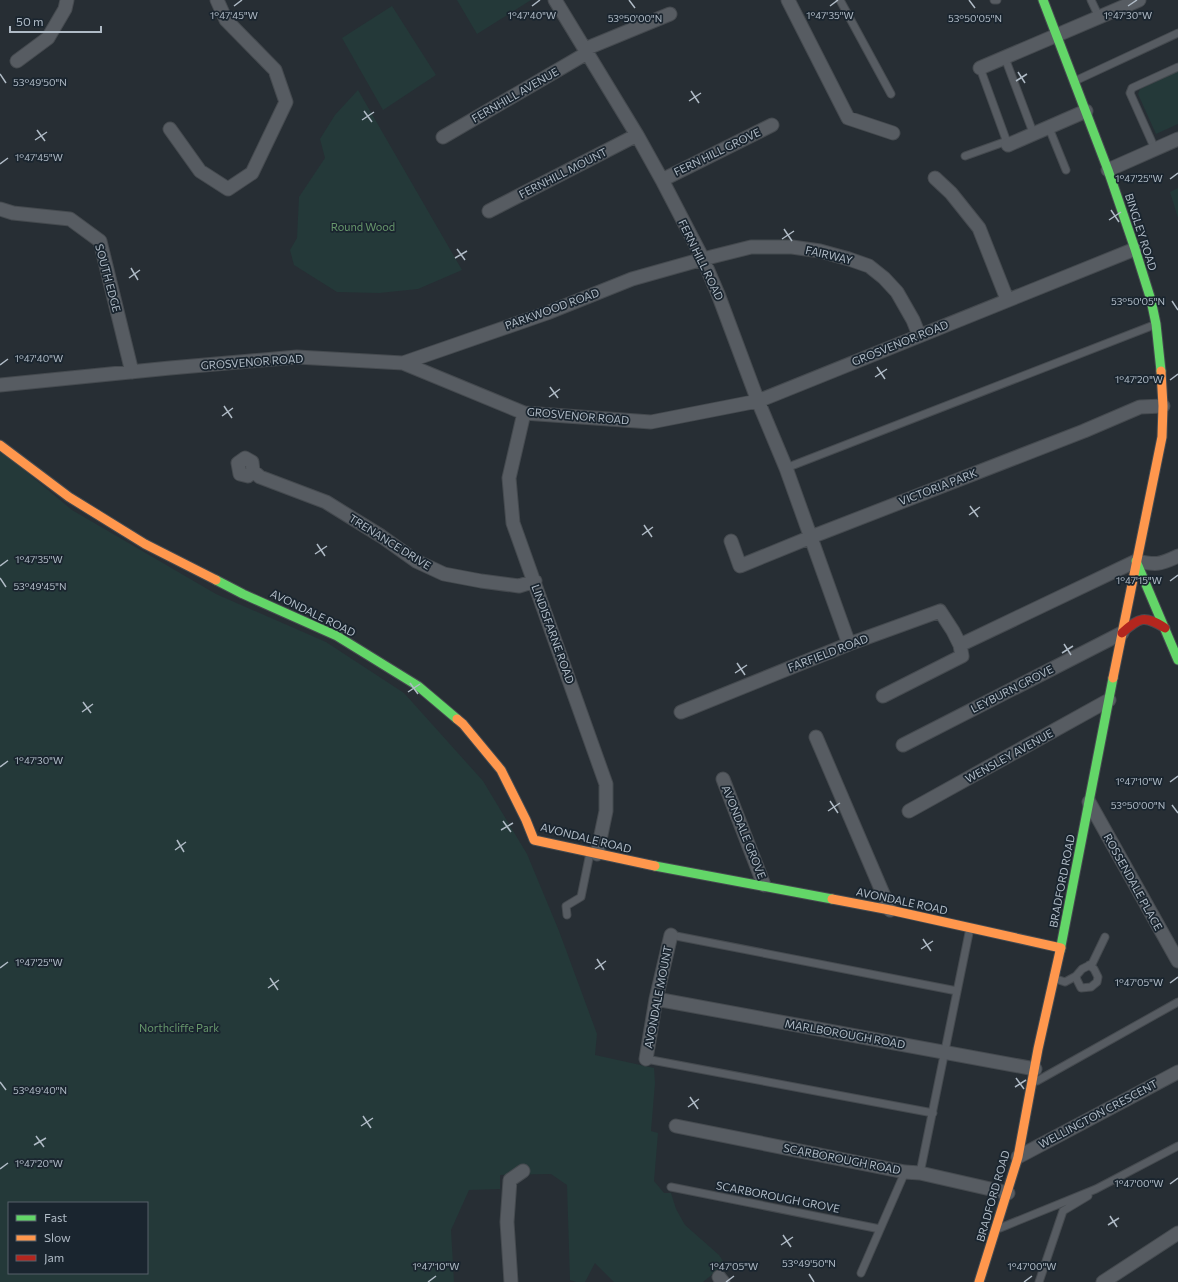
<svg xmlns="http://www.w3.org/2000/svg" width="1178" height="1282" viewBox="0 0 1178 1282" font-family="Commissioner,sans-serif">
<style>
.green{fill:#243939;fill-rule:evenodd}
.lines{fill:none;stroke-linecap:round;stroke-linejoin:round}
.lane-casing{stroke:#454a4f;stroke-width:9}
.street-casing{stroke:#454a4f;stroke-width:15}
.fast-casing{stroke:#454a4f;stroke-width:11}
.slow-casing{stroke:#454a4f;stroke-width:11}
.jam-casing{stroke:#454a4f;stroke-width:11}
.lane{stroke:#575c62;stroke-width:7}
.street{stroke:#575c62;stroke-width:13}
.fast{stroke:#63d668;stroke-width:9}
.slow{stroke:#ff974d;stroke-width:9}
.jam{stroke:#b3261e;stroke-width:9}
.ticks{fill:none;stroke:#b0bbc6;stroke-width:1.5}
.labels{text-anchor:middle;stroke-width:3.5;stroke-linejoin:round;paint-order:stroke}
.street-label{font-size:11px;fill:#b0bbc6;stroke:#1a252f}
.park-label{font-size:11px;fill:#67976b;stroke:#1a252f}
.ticks-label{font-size:10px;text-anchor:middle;fill:#b0bbc6;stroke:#1a252f;stroke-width:3.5;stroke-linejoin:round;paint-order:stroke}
</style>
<rect width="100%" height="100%" fill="#272e34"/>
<path class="green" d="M457,0H531L477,34Z
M392,6L436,75L383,110L342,38Z
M1178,71V124L1156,134L1138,94L1140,89Z
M358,90L462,270L418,289L379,293L337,292L294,265L290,250L297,238L299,197L325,158L320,139L335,115Z
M1178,188V218L1170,192Z
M0,450L72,510L216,594L326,642L404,693L483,781L527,854L559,931L597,1034L595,1055L654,1068L655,1083L651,1131L658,1133L654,1181L664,1193H671L676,1209L685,1225L719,1255L725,1264L703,1282H614L595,1263L585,1282H576L570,1280L567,1185L551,1174L500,1175V1189L469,1190L451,1230L454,1282H0ZM9,1203H147V1273H9Z"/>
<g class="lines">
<defs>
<path id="lane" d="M840,0L891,94
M994,0H997
M1091,0L1099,17
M1005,58L1034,135
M980,68L1008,145
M1077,80L1178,33
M1049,128L1066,170
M1155,149L1130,93L1132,88L1178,67
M965,156L1007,141
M786,468L1154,325
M567,915L566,906L581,897L590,853
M671,935L957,991
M1076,976L1077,980L1081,988L1091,987L1097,982L1098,977L1094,969L1089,965
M1056,979L1065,982L1076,976L1082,969L1092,964L1105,937
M646,1059L933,1113
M1037,1081L1178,1002
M920,1173L970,928
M671,1187L880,1229
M1000,1228L1096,1189L1178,1146
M861,1273L905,1172
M1039,1282L1063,1211L1088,1196"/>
<path id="street" d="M555,0L637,135L662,180L703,259L718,294L758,401L786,468L849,644
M788,0L848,118L893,133
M585,49L670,14
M17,61L48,38L65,9L67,0
M980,68L1139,0
M170,129L200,171L228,189L252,173L286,102L275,70L226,20L217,0
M443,137L587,53
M1008,145L1086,111
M1108,170L1178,139
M935,178L951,193L979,228L1007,299
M662,180L772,125
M0,209L13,213L70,219L100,241L132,372
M489,211L637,135
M403,363L547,313L632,279L703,259L751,247H792L820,251L849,259L869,266L884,278L897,292L913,320L919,335
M0,385L170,368L297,357L403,363L524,413L651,422L758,401L1135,249
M524,413L509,478L513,523L606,784V811L597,854
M253,471L248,476L240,474L238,463L245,458L252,462L253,471L260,477L326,502L381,536L416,561L444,574L481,581L519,586L535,581
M731,541L740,566L811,537L1084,431L1140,407L1163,406
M883,696L962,656L960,645L1136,561C1156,565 1159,565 1178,556
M681,712L849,644L940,611L953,631L960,645
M816,737L890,910
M903,745L1122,633
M723,779L764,885
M1089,802L1178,961
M909,811L1109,700
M656,999L1035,1069
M646,1059L656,999L671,935
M676,1126L905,1172L920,1173L1008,1193
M1018,1157L1178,1072
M719,1277L723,1282
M511,1282L507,1222L510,1180L523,1171
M1103,1282L1178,1233"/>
<path id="fast" d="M1043,0L1108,170L1135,249L1151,300L1156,324L1161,371
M1136,561L1178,660
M216,580L243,594L337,636L418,686L457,719
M655,866L832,899
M1060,951L1113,678"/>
<path id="slow" d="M0,445L69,497L145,544L216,580
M1113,678L1162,437L1163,406L1161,371
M457,719L463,724L501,770L526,820L534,840L655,866
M832,899L890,910L1061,948
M979,1282L1018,1157L1038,1049L1060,951"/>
<path id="jam" d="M1122,633C1140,617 1144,615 1165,628"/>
</defs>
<use href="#lane" class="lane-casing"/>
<use href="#street" class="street-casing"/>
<use href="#fast" class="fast-casing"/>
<use href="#slow" class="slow-casing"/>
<use href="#jam" class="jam-casing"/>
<use href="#lane" class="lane"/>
<use href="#street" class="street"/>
<use href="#fast" class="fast"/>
<use href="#slow" class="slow"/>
<use href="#jam" class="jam"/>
</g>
<path class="ticks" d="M629,0L635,8M969,0L975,8M234,6L242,0M532,6L540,0M830,6L838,0M1128,6L1137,0M1018,72L1025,83M0,74L6,83M1016,81L1027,74M691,91L699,103M689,101L701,93M364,111L372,122M362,120L374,112M37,130L45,141M35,140L47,132M0,164L8,158M1170,179L1178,173M1111,210L1119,222M1109,220L1121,212M784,229L792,241M782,239L794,231M457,249L465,260M455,258L467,251M131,268L138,280M129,278L140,270M1172,301L1178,310M0,365L8,359M877,367L885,379M875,377L887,369M1170,380L1178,374M550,387L558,398M549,397L560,389M224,406L232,418M222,416L233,408M970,506L978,517M969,515L980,507M644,525L652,537M642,535L653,527M317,544L325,556M315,554L327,546M0,566L8,560M0,578L6,587M1170,581L1178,575M1064,644L1071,655M1062,653L1073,646M737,663L745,675M735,673L747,665M410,683L418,694M408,692L420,684M83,702L91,713M82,712L93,704M0,767L8,761M1170,782L1178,776M830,801L838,813M1172,805L1178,813M828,811L840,803M503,821L511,832M501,830L513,823M177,840L184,852M175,850L186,842M923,939L931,951M921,949L933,941M597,959L604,970M0,968L8,962M595,969L606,961M270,978L278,990M1170,983L1178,977M268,988L279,980M1016,1078L1024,1089M0,1082L6,1090M1015,1087L1026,1080M690,1097L698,1109M688,1107L699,1099M363,1116L371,1128M361,1126L373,1118M36,1136L44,1147M34,1145L46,1138M0,1169L8,1163M1170,1184L1178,1178M1110,1216L1117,1227M1108,1225L1119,1218M783,1235L791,1247M781,1245L793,1237M809,1274L814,1282M428,1282L436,1276M726,1282L734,1276M1024,1282L1032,1276"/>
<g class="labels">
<g class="street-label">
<text transform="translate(515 95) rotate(-30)" y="4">FERNHILL AVENUE</text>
<text transform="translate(717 152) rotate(-26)" y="4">FERN HILL GROVE</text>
<text transform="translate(563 173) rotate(-27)" y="4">FERNHILL MOUNT</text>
<text transform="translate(1141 232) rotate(72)" y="4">BINGLEY ROAD</text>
<text transform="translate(829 255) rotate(13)" y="4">FAIRWAY</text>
<text transform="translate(701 260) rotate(64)" y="4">FERN HILL ROAD</text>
<text transform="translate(108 278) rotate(75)" y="4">SOUTH EDGE</text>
<text transform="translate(552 309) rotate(-20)" y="4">PARKWOOD ROAD</text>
<text transform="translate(900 343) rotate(-22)" y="4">GROSVENOR ROAD</text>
<text transform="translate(252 362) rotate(-4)" y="4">GROSVENOR ROAD</text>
<text transform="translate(578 416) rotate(5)" y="4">GROSVENOR ROAD</text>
<text transform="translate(938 487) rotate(-21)" y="4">VICTORIA PARK</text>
<text transform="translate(390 542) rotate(32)" y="4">TRENANCE DRIVE</text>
<text transform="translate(313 613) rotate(26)" y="4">AVONDALE ROAD</text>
<text transform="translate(553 634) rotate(70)" y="4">LINDISFARNE ROAD</text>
<text transform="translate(828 653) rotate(-21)" y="4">FARFIELD ROAD</text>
<text transform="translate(1012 689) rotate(-27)" y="4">LEYBURN GROVE</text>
<text transform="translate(1009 756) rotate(-29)" y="4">WENSLEY AVENUE</text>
<text transform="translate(744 832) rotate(68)" y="4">AVONDALE GROVE</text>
<text transform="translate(586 838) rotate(14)" y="4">AVONDALE ROAD</text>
<text transform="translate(1062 881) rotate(-79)" y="4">BRADFORD ROAD</text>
<text transform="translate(1133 882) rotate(61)" y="4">ROSSENDALE PLACE</text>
<text transform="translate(902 901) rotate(12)" y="4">AVONDALE ROAD</text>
<text transform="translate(658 997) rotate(-79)" y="4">AVONDALE MOUNT</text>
<text transform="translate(845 1034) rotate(10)" y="4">MARLBOROUGH ROAD</text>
<text transform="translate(1098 1114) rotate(-28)" y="4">WELLINGTON CRESCENT</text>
<text transform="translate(842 1159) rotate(11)" y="4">SCARBOROUGH ROAD</text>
<text transform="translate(993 1196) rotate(-74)" y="4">BRADFORD ROAD</text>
<text transform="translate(778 1197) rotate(11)" y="4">SCARBOROUGH GROVE</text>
</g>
<g class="park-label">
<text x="363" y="231">Round Wood</text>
<text x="179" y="1032">Northcliffe Park</text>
</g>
</g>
<g class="ticks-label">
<text x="1128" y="19">1°47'30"W</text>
<text x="532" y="19">1°47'40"W</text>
<text x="830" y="19">1°47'35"W</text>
<text x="234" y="19">1°47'45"W</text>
<text x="975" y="22">53°50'05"N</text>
<text x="635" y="22">53°50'00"N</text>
<text x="40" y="86">53°49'50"N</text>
<text x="39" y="161">1°47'45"W</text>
<text x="1139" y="182">1°47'25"W</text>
<text x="1138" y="305">53°50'05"N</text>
<text x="39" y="362">1°47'40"W</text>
<text x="1139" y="383">1°47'20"W</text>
<text x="39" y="563">1°47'35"W</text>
<text x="1139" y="584">1°47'15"W</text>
<text x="40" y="590">53°49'45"N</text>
<text x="39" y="764">1°47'30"W</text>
<text x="1139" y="785">1°47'10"W</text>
<text x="1138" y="809">53°50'00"N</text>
<text x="39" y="966">1°47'25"W</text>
<text x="1139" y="986">1°47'05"W</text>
<text x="40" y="1094">53°49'40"N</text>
<text x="39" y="1167">1°47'20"W</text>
<text x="1139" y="1187">1°47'00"W</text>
<text x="809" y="1267">53°49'50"N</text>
<text x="436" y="1270">1°47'10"W</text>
<text x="734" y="1270">1°47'05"W</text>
<text x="1032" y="1270">1°47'00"W</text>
</g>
<rect x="8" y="1202" width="140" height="72" fill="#1a252f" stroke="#56616b"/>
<rect x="16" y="1215" width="20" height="6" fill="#63d668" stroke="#56616b"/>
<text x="44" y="1222" font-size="12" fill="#b0bbc6">Fast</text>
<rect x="16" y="1235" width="20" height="6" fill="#ff974d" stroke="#56616b"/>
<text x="44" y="1242" font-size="12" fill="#b0bbc6">Slow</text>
<rect x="16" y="1255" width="20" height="6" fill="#b3261e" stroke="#56616b"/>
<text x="44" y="1262" font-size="12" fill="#b0bbc6">Jam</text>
<path d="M10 26v6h91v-6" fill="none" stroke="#b0bbc6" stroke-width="2"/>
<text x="16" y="26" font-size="12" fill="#b0bbc6" stroke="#1a252f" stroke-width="3" paint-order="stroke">50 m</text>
</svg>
